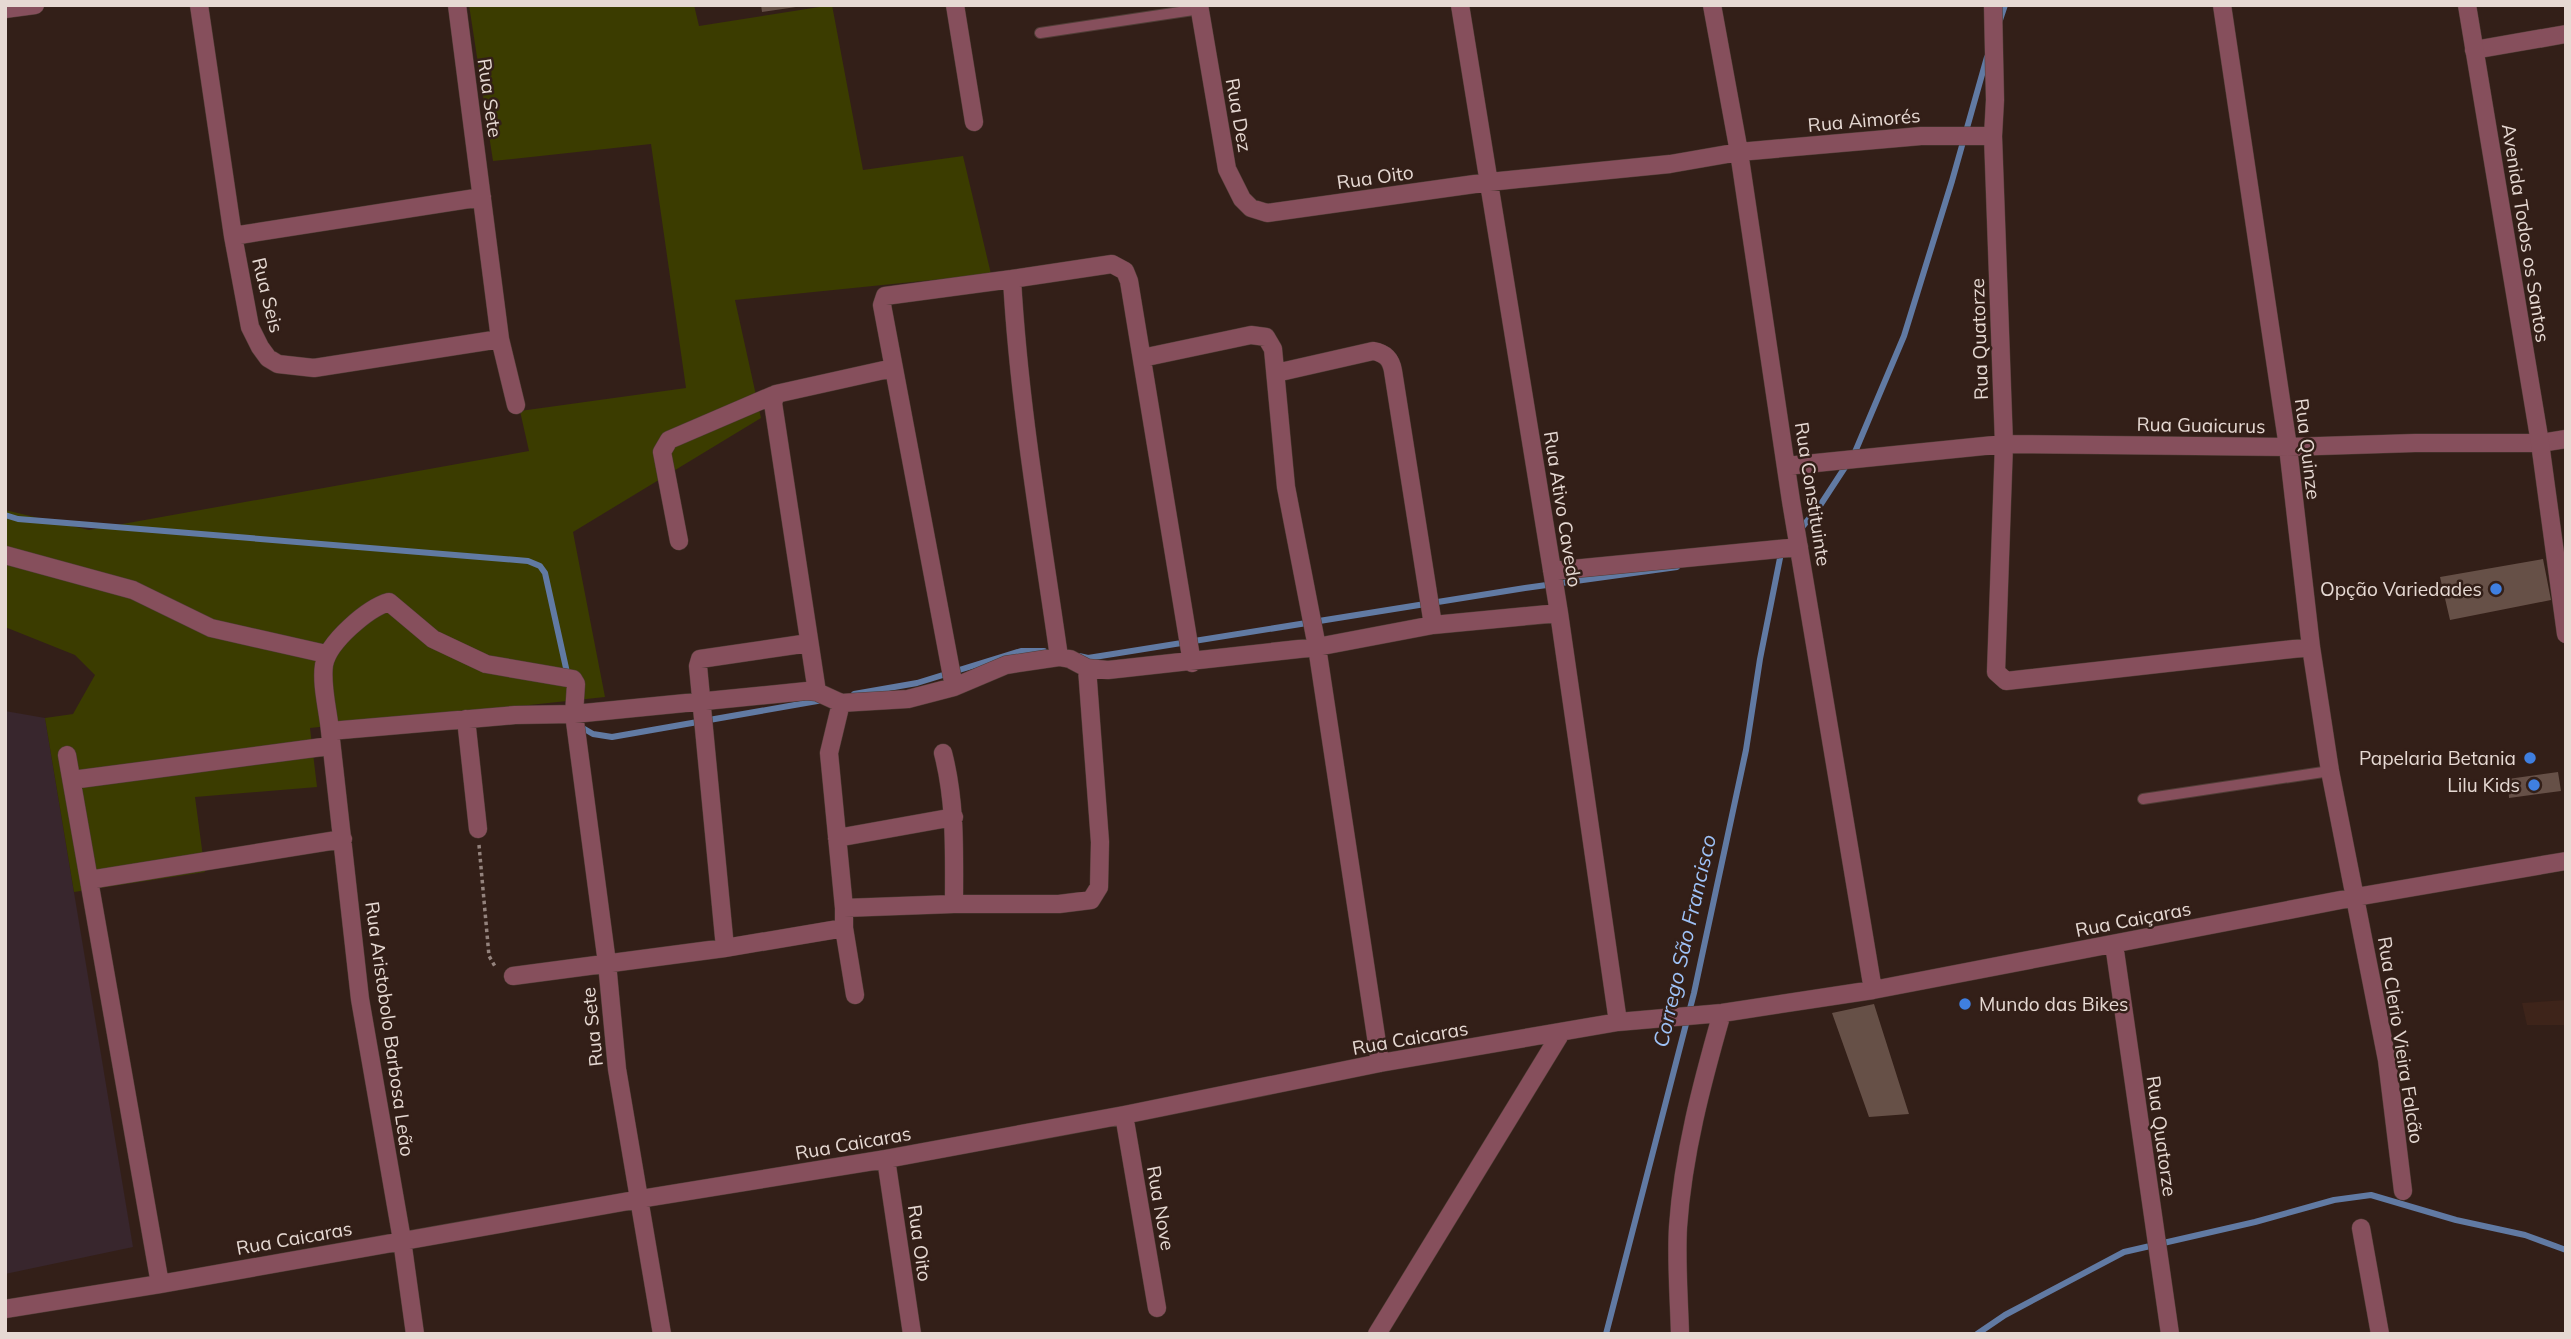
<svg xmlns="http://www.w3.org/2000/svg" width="2571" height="1339" viewBox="0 0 2571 1339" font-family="Mulish,sans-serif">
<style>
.built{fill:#3e241a}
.industrial{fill:#38262d}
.green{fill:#3b3c00}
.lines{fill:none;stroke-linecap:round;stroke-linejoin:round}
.stream{stroke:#617aa3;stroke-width:6}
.building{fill:#665047}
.service-casing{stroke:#503d36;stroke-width:12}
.minor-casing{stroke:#503d36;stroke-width:19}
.tertiary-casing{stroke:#503d36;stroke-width:19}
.path{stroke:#94837d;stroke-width:3.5;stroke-dasharray:3.5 3.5;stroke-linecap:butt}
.service{stroke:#864f5c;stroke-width:10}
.minor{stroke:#864f5c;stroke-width:18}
.tertiary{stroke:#864f5c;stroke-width:18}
.shop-dot{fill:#3f7fe0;stroke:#331f18;stroke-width:2.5}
.labels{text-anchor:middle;stroke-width:5;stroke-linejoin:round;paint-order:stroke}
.street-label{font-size:19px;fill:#e6d9d3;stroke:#331f18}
.poi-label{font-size:19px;fill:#e6d9d3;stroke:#331f18;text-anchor:end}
.water-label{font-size:21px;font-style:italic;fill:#9ec2f7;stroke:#331f18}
</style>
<rect width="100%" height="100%" fill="#331f18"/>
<path class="built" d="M2566,1000V1025H2527L2522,1003Z"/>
<path class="industrial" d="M5,711L45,718L133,1247L5,1274Z"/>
<path class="green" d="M469,5H694L699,26L832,5L863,170L963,156L991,274L735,300L761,418L573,532L605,697L310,728L317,787L195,797L205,872L74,892L45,718L73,714L95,675L75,655L5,627V510L89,530L529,451L520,411L686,388L651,144L493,161Z"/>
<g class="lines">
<path class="stream" d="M2000,20L2005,5
M5,515L18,519L528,561L540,566L545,573L568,677
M1799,531L1821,504L1855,452L1904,336L1952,181L1987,57
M1079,656L1088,658L1525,588L1677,567
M854,694L917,683L1021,651H1044
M581,727L593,734L612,737L823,700
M1606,1334L1694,993L1746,750L1760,659L1781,553
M1977,1334L2005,1315L2124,1252L2255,1222L2334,1200L2371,1195L2456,1220L2525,1235L2566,1250"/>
</g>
<path class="building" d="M761,5H796V7L762,12Z
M2543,559L2551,600L2450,620L2440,577Z
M2558,772L2561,791L2509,798L2508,779Z
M1874,1004L1909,1114L1869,1117L1832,1013Z"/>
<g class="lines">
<defs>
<path id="service" d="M1040,33L1200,9
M2143,799L2330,771"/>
<path id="minor" d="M199,5L233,236L250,327L260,347L268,358L278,364L314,368L500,339
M457,5L500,339L516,405
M955,5L974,122
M1199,5L1227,169L1242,199L1251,208L1267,213L1489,182L1670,164L1739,152L1921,136H1993
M1460,5L1559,613L1618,1022
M1712,5L1739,152L1791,501L1873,990
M1993,5L1995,100L1993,136L2004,444L1996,672L2006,681L2311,647
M2222,5L2288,447L2311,647L2330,771L2387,1060L2403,1191
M5,9L35,5
M2474,50L2566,34
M233,236L482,197
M1142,358L1251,335L1266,337L1273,349L1286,487L1317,647L1380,1063
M1276,373L1373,351C1385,353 1391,359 1393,371L1433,625
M1786,466L2004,444L2288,447L2415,443H2540L2566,439
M679,541L662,452L669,440L776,394
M5,555L133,590L211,628L326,654
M1552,571L1799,547
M1059,657C1041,531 1019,405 1012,279L1112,264L1125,271L1129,281L1192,663
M954,687L882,305L885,296L1012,279
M817,692L773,403L776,394L893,368
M466,719L478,829
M330,731C328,710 321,685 324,665C328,642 368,608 389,602L433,639L486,664L573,679L576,684L574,714L607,963L617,1069L662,1334
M943,753C956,803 954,853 954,904
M67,755L160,1284
M72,780L330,746
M837,838L954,817
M89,880L343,839
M844,908L954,904H1059L1091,900L1099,887L1100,842L1087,668
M2114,944L2170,1334
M725,948L698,666L700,659L809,643
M513,976L725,948L844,928
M855,995L844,928V908L829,753L841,703L908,699L954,687L1006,665L1059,657L1070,659L1087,668L1108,670L1317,647L1433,625L1559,613
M1124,1115L1157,1308
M886,1159L912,1334
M2361,1228L2380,1334
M5,1309L160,1284L640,1199L886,1159L1124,1115L1380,1063L1618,1022L1722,1013L1873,990L2356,897L2566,861
M415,1334L402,1240L360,999L330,731L515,715L574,714L807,691L817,692L841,703
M1377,1334L1561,1033
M1680,1334C1679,1298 1676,1262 1678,1227C1683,1154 1702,1083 1722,1013"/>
<path id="tertiary" d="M2467,5L2540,443L2566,634"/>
</defs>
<use href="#service" class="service-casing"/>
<use href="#minor" class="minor-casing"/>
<use href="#tertiary" class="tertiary-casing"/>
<path class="path" d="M479,845L489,956L496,968"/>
<use href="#service" class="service"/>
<use href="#minor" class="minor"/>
<use href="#tertiary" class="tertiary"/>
</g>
<g class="shop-dot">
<circle cx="2496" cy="589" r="7"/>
<circle cx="2530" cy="758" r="7"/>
<circle cx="2534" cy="785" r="7"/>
<circle cx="1965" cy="1004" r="7"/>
</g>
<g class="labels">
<g class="street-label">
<text transform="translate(490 98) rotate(82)" y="7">Rua Sete</text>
<text transform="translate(1239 115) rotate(80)" y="7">Rua Dez</text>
<text transform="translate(1864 120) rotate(-5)" y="7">Rua Aimorés</text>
<text transform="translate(1375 177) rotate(-8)" y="7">Rua Oito</text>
<text transform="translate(2526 233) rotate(81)" y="7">Avenida Todos os Santos</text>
<text transform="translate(268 295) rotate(76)" y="7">Rua Seis</text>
<text transform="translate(1979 339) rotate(-92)" y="7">Rua Quatorze</text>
<text transform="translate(2201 425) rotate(1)" y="7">Rua Guaicurus</text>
<text transform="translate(2308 449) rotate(83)" y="7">Rua Quinze</text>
<text transform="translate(1813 494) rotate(81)" y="7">Rua Constituinte</text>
<text transform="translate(1563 509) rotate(81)" y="7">Rua Ativo Cavedo</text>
<text transform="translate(2133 919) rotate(-11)" y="7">Rua Caiçaras</text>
<text transform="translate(592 1027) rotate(-96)" y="7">Rua Sete</text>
<text transform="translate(390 1029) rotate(82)" y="7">Rua Aristobolo Barbosa Leão</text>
<text transform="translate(1410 1038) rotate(-10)" y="7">Rua Caicaras</text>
<text transform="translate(2401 1040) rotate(81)" y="7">Rua Clerio Vieira Falcão</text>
<text transform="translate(2162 1136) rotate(82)" y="7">Rua Quatorze</text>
<text transform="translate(853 1143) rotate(-10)" y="7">Rua Caicaras</text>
<text transform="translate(1161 1208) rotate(80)" y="7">Rua Nove</text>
<text transform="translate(294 1238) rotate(-10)" y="7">Rua Caicaras</text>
<text transform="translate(920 1243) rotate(82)" y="7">Rua Oito</text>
</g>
<g class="poi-label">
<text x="2482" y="596">Opção Variedades</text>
<text x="2516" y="765">Papelaria Betania</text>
<text x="2520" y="792">Lilu Kids</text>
<text x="1979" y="1011" text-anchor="start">Mundo das Bikes</text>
</g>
<g class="water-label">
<text transform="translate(1685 941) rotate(-77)" y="7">Corrego São Francisco</text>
</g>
</g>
<rect width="2571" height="1339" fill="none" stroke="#e6d9d3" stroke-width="14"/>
</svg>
